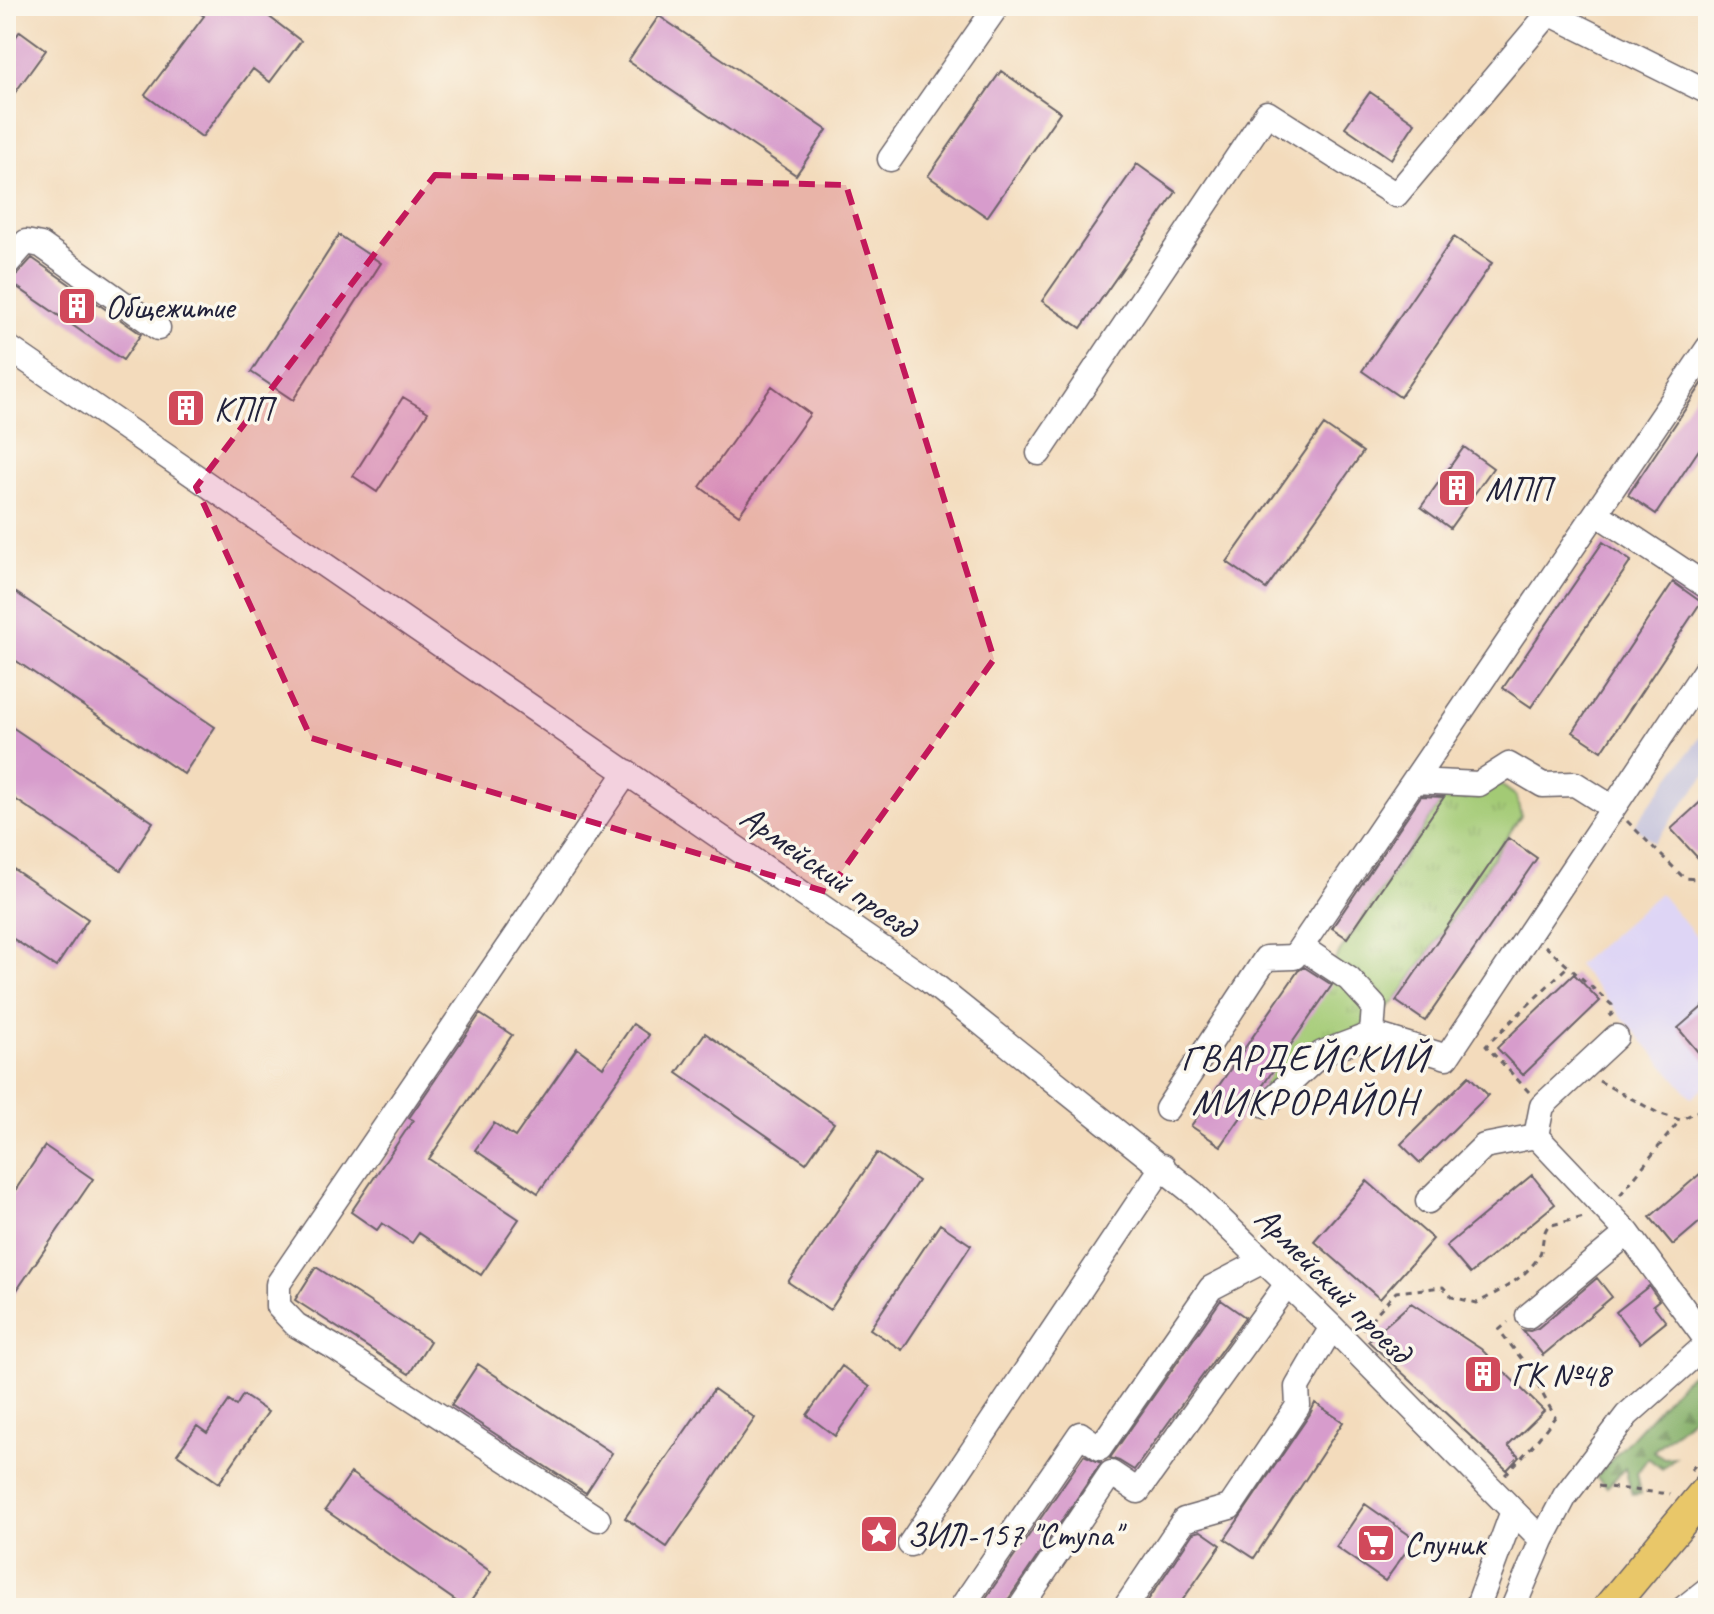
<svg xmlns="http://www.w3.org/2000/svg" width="1714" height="1614" viewBox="0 0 1714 1614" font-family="Caveat,sans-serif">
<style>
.built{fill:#ded5f5}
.industrial{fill:#c3c1db}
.grass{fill:url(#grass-tufts);stroke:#627658;stroke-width:2}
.forest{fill:url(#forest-firs);stroke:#526850;stroke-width:2}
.building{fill:#d79ccc}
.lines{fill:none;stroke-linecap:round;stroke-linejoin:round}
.minor-casing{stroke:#6b6368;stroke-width:27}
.major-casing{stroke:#6b6368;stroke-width:35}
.path{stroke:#6b6368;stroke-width:3;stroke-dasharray:6 6;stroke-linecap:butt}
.minor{stroke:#fff;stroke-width:24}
.major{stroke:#e9c769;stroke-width:32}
.marked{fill:#c2185b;fill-opacity:0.2;stroke:#c2185b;stroke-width:6;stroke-dasharray:16 10;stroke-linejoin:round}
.labels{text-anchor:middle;stroke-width:7;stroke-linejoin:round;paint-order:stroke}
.poi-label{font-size:34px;fill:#22223b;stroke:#fbf7ec;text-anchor:start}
.street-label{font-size:34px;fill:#22223b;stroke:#fbf7ec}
.quarter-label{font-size:38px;letter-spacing:2px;fill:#22223b;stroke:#fbf7ec}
</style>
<defs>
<pattern id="grass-tufts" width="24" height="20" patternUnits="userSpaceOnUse" patternTransform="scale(2)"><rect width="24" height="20" fill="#a3ca75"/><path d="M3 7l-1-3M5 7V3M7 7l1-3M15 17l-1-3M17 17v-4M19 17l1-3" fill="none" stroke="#8cad66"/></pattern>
<pattern id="forest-firs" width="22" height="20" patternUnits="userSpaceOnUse" patternTransform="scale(2)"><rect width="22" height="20" fill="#82ae66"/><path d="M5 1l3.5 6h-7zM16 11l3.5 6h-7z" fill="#6a8d55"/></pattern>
</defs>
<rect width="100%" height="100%" fill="#fbf7ec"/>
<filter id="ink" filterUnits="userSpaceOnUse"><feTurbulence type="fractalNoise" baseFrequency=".0125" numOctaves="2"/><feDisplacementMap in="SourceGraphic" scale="16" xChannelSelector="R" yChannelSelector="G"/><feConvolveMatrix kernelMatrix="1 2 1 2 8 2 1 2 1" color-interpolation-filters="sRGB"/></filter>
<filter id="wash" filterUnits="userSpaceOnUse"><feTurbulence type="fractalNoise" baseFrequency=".006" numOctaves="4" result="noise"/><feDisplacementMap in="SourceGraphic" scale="32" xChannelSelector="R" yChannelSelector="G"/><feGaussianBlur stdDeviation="1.8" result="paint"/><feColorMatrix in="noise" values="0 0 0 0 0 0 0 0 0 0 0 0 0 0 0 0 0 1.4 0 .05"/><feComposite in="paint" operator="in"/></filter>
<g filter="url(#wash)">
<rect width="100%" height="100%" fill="#f3dbbc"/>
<path class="built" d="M1660,893L1708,951V1084L1692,1098L1577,965Z"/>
<path class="industrial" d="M1708,726V772L1654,843L1634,826Z"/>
<path class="grass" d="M1490,777L1516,796L1521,816L1396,1001L1273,1090L1254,1080L1448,791L1465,800Z"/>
<path class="forest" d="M1708,1360V1404L1653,1451L1664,1458L1675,1457L1662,1469L1648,1458L1637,1473L1641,1494L1632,1495L1625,1468L1607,1487L1596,1477L1682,1382Z"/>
<g id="blocks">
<path class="building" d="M190,6H255L301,41L270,82L253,69L202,137L145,95L204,16Z
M659,16L827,130L796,175L628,61Z
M20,31L46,50L6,105V51Z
M1001,71L1060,112L987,217L928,176Z
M1370,92L1415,123L1391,159L1345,127Z
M1137,164L1176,192L1081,328L1042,301Z
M339,235L381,263L293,400L251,372Z
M1454,237L1492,263L1400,397L1362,371Z
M32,258L141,334L123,360L10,282Z
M1708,375V436L1656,514L1628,495Z
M772,386L810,414L739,515L700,487Z
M182,395L199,406L189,420L172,409Z
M403,397L428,412L377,492L353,476Z
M1324,425L1363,452L1266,589L1227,562Z
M1464,447L1493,468L1450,528L1421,507Z
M1603,542L1631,561L1531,707L1503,688Z
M1673,582L1701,602L1602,751L1573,732Z
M6,586L215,727L184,774L6,654Z
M6,723L153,822L121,870L6,793Z
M1708,795V849L1698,858L1671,829Z
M1421,796L1444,797L1347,938L1332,928Z
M1508,838L1537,858L1425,1021L1396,1001Z
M6,864L88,919L56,967L6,934Z
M1304,967L1332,985L1221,1146L1191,1126L1298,971Z
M1574,974L1600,1001L1523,1075L1497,1048Z
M1708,1002V1064L1678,1028Z
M480,1014L512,1035L429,1159L519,1219L481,1275L419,1233L412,1243L382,1223L377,1230L351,1212L413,1120L409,1118Z
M633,1024L649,1035L538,1193L475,1150L494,1123L515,1137L577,1048L603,1067Z
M705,1033L834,1123L806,1163L677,1073Z
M1469,1076L1488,1095L1420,1163L1401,1144Z
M45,1146L93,1179L6,1306V1204Z
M877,1153L918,1181L830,1310L788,1282Z
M1708,1167V1215L1673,1245L1650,1217Z
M1532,1175L1555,1204L1470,1274L1446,1246Z
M1367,1181L1433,1239L1380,1299L1314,1241Z
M940,1224L971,1245L902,1350L870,1329Z
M316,1267L430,1341L409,1374L295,1300Z
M1597,1278L1612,1297L1543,1355L1522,1330L1530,1331L1538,1328Z
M1649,1286L1659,1300L1653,1305L1666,1322L1640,1343L1616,1312Z
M1221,1300L1245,1317L1134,1470L1119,1461L1110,1458Z
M1411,1303L1481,1349L1544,1411L1508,1446L1519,1457L1507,1470L1368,1341Z
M478,1364L612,1453L586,1493L451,1405Z
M842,1366L870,1387L835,1436L807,1415Z
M714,1389L755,1418L667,1547L625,1518Z
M243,1395L268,1412L219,1483L177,1454L197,1426L207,1433L229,1401L236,1406Z
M1315,1403L1343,1422L1254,1558L1225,1539L1310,1414Z
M1084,1455L1101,1463L1008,1600L1005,1608H979Z
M351,1473L491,1572L466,1608L325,1510Z
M1365,1504L1415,1539L1385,1581L1336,1547Z
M1201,1531L1221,1545L1177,1608H1143L1193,1533Z"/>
</g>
</g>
<g filter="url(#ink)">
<use href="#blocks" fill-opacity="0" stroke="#6b6368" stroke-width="2"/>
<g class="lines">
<defs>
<path id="minor" d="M890,159L997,6
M6,265L26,242L41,245L158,328
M6,346L928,980L1192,1192L1332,1327L1542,1540
M1039,453L1267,113L1396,195L1549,13L1708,92
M1596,513L1708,587
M1414,781L1479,784L1509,765L1543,785L1575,784L1613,808
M1301,947L1349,979L1374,1006L1372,1034
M1266,1105L1322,1053L1372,1034L1447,1057L1708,666
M1167,1109L1266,958L1294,957L1708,348
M1536,1136L1628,1233L1708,1342
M1536,1136L1542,1106L1616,1037
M1428,1201L1484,1146L1536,1136
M1528,1316L1628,1233
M598,1519L332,1346L296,1325L278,1306V1284L627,772
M910,1544L1163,1166
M961,1608L1080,1434L1100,1448L1211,1288L1263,1261
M1020,1608L1111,1473L1138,1491L1287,1284
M1125,1608L1184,1520L1230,1507L1298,1406L1297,1387L1332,1327
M1477,1608L1513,1511
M1513,1608L1542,1540L1565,1496L1627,1415L1708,1343
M1684,1608L1708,1589"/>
<path id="major" d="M1609,1608L1708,1489"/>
</defs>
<use href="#minor" class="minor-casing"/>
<use href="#major" class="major-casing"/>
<path class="path" d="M1627,821L1684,878L1708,880
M1545,946L1612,1005V1014L1607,1018
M1599,1081L1658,1113L1680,1120L1708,1106
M1529,1092L1486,1046L1568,966
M1620,1195L1680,1120
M1362,1329L1396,1292L1443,1287L1452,1297L1477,1303C1499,1291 1525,1279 1539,1256C1544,1247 1541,1236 1548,1226L1584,1217
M1691,1470L1708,1451
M1505,1475L1535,1443L1555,1417L1528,1367L1499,1330L1508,1322
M1598,1486L1670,1494"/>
<use href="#minor" class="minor"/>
<use href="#major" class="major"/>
</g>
</g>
<path class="marked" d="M435,175L846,185L994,659L827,892L311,738L196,487Z"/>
<defs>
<symbol id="building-square" viewBox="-11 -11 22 22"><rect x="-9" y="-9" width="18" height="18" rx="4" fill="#d1495b" stroke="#fbf7ec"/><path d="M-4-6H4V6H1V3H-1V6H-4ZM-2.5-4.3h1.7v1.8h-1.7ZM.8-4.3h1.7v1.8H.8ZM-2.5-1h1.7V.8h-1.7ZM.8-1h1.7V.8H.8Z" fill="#fff"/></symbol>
<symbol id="sight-square" viewBox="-11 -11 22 22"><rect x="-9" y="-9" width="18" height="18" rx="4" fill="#d1495b" stroke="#fbf7ec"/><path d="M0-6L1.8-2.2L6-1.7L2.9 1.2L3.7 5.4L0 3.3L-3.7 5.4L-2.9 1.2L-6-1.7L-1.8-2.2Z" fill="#fff"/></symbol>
<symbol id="supermarket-square" viewBox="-11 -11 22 22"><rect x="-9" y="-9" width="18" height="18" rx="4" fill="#d1495b" stroke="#fbf7ec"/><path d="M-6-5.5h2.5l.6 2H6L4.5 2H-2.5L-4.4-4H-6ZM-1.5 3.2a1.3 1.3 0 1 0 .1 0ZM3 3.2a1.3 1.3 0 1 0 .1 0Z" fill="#fff"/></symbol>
</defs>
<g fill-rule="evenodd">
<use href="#building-square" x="55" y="284" width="44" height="44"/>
<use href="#building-square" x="164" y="386" width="44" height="44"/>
<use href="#building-square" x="1435" y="466" width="44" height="44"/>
<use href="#building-square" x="1461" y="1352" width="44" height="44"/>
<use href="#sight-square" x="857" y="1512" width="44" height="44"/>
<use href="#supermarket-square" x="1354" y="1521" width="44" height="44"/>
</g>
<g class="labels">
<g class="poi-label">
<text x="105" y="318">Общежитие</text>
<text x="214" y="420">КПП</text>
<text x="1485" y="500">МПП</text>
<text x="1511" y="1386">ГК №48</text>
<text x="907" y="1546">ЗИЛ-157 "Ступа"</text>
<text x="1404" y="1555">Спуник</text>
</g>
<g class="street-label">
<text transform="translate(829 871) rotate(35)" y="12">Армейский проезд</text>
<text transform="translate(1334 1284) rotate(45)" y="12">Армейский проезд</text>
</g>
<g class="quarter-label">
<text x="1305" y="1070">ГВАРДЕЙСКИЙ<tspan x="1305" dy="44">МИКРОРАЙОН</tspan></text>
</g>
</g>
<rect width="1714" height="1614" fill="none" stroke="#fbf7ec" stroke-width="32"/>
</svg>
